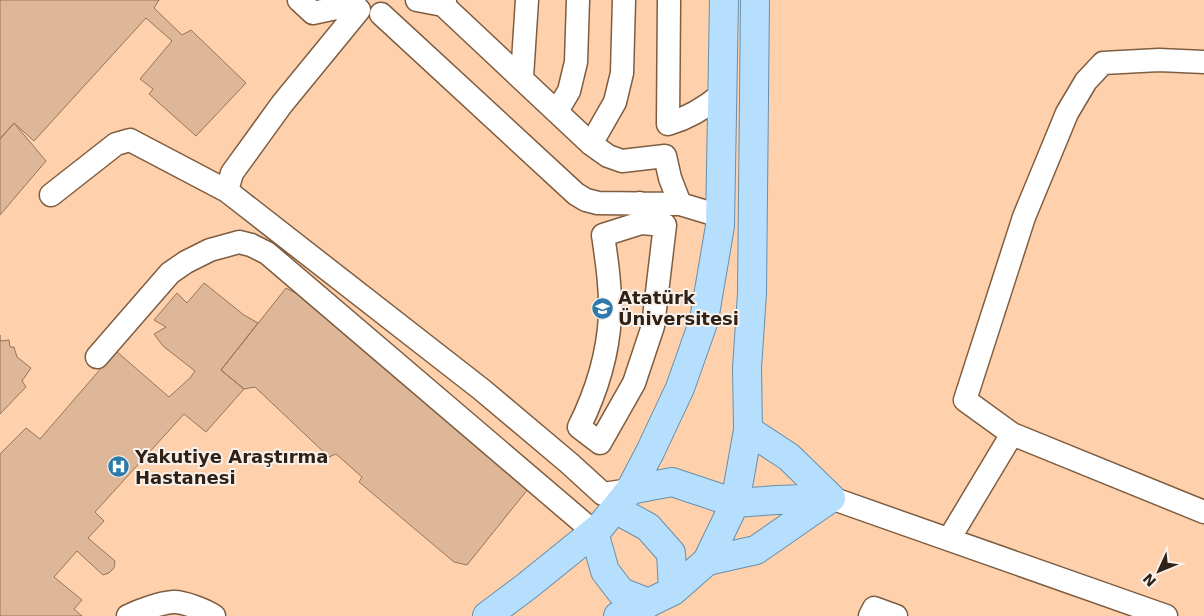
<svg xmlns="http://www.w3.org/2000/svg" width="1204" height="616" viewBox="0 0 1204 616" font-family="'DejaVu Sans',sans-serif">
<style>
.built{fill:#fed1ac}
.building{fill:#ddb798;stroke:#977457}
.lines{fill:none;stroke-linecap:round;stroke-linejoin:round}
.minor-casing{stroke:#7e5d40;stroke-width:25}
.major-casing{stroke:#678fac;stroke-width:30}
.minor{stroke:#fff;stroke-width:22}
.major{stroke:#b6dffe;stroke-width:28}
.labels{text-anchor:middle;stroke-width:4;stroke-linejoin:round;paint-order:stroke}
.poi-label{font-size:18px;font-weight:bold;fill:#2f2115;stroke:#f9f1eb;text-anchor:start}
</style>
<rect width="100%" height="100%" fill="#fedfc6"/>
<path class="built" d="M0,0H1204V616H0Z"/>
<path class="building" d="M0,0H159L154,8L182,35L191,30L246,83L196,136L149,94L153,89L140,79L172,41L146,18L34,141L14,123L0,139Z
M14,123L46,161L0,215V139Z
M204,283L244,315L258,323L221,370L244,389L206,432L184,414L95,512L104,521L88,538L115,561L114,568L109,573L103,575L77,551L54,577L82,600L74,609L82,616H0V454L26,428L40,439L116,351L169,397L190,378L195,371L163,346L154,334L166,327L154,320L177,293L187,303Z
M286,288L305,298L528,489L467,565L454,562L359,482L362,477L336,454L329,457L255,387L244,389L221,370Z
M0,335V341L9,340L10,347H14L17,357L31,368L22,381L26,387L0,414Z"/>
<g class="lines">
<defs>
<path id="minor" d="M299,0L313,13L355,4
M417,0L443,5L445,0
M669,0L668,124C689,118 705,108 722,94
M443,5L591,144L608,156L622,161L665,156L670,178L680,204
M381,14L576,194L586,200L598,203L680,204L720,216
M1204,62L1159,60L1103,63L1086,81L1067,113L1024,217L965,400L1012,434L1204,512
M522,77L527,0
M557,111L569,91L576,62L578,0
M591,144L615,102L622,73L624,0
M227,191L232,173L282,104L359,10
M51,195L116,144L130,140L227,191L481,389L569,463L603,494L630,490
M640,203L641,223L665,225L653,326L634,383L600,443L579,427C596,393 608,354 610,316C611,289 607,262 603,235L641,223
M97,357L170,273L186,262L210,250L239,242L251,245L267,253L594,532
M831,498L1166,616
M949,539L1012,434
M128,616C140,610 160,603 173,602C183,601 207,611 214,616
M870,616L874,608L896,616"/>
<path id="major" d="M748,430L789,457L831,498
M630,490L672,482L735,503L777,500L831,498
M615,509L648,527L671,553L673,591
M594,532L605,571L621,592L649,603
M707,561L756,550L831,498
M487,616L527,586L600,527L630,490L650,452L680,388L704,320L720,226L724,0
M618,616L634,610L673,591L707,561L735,503L748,430L747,368L752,293L755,0"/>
</defs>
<use href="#minor" class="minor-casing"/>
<use href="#major" class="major-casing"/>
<use href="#minor" class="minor"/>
<use href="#major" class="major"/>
</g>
<defs>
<symbol id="university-disc" viewBox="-11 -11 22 22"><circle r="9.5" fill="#2c79ab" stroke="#f9f1eb"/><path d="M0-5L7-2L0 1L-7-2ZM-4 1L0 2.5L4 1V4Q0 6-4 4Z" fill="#fff"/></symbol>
<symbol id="hospital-disc" viewBox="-11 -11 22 22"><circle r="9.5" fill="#2c79ab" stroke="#f9f1eb"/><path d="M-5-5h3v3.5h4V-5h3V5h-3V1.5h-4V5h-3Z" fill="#fff"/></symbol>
</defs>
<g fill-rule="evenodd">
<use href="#university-disc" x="590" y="296" width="25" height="25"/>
<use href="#hospital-disc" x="106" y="454" width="25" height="25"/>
</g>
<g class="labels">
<g class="poi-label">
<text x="618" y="304">Atatürk<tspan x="618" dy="21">Üniversitesi</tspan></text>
<text x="135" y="463">Yakutiye Araştırma<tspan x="135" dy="21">Hastanesi</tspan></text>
</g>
</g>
<g transform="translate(1159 571) rotate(226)" stroke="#f9f1eb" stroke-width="4" paint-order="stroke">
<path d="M0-4L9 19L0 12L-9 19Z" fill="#2f2115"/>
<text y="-8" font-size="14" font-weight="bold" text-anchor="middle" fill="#2f2115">N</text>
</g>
</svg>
